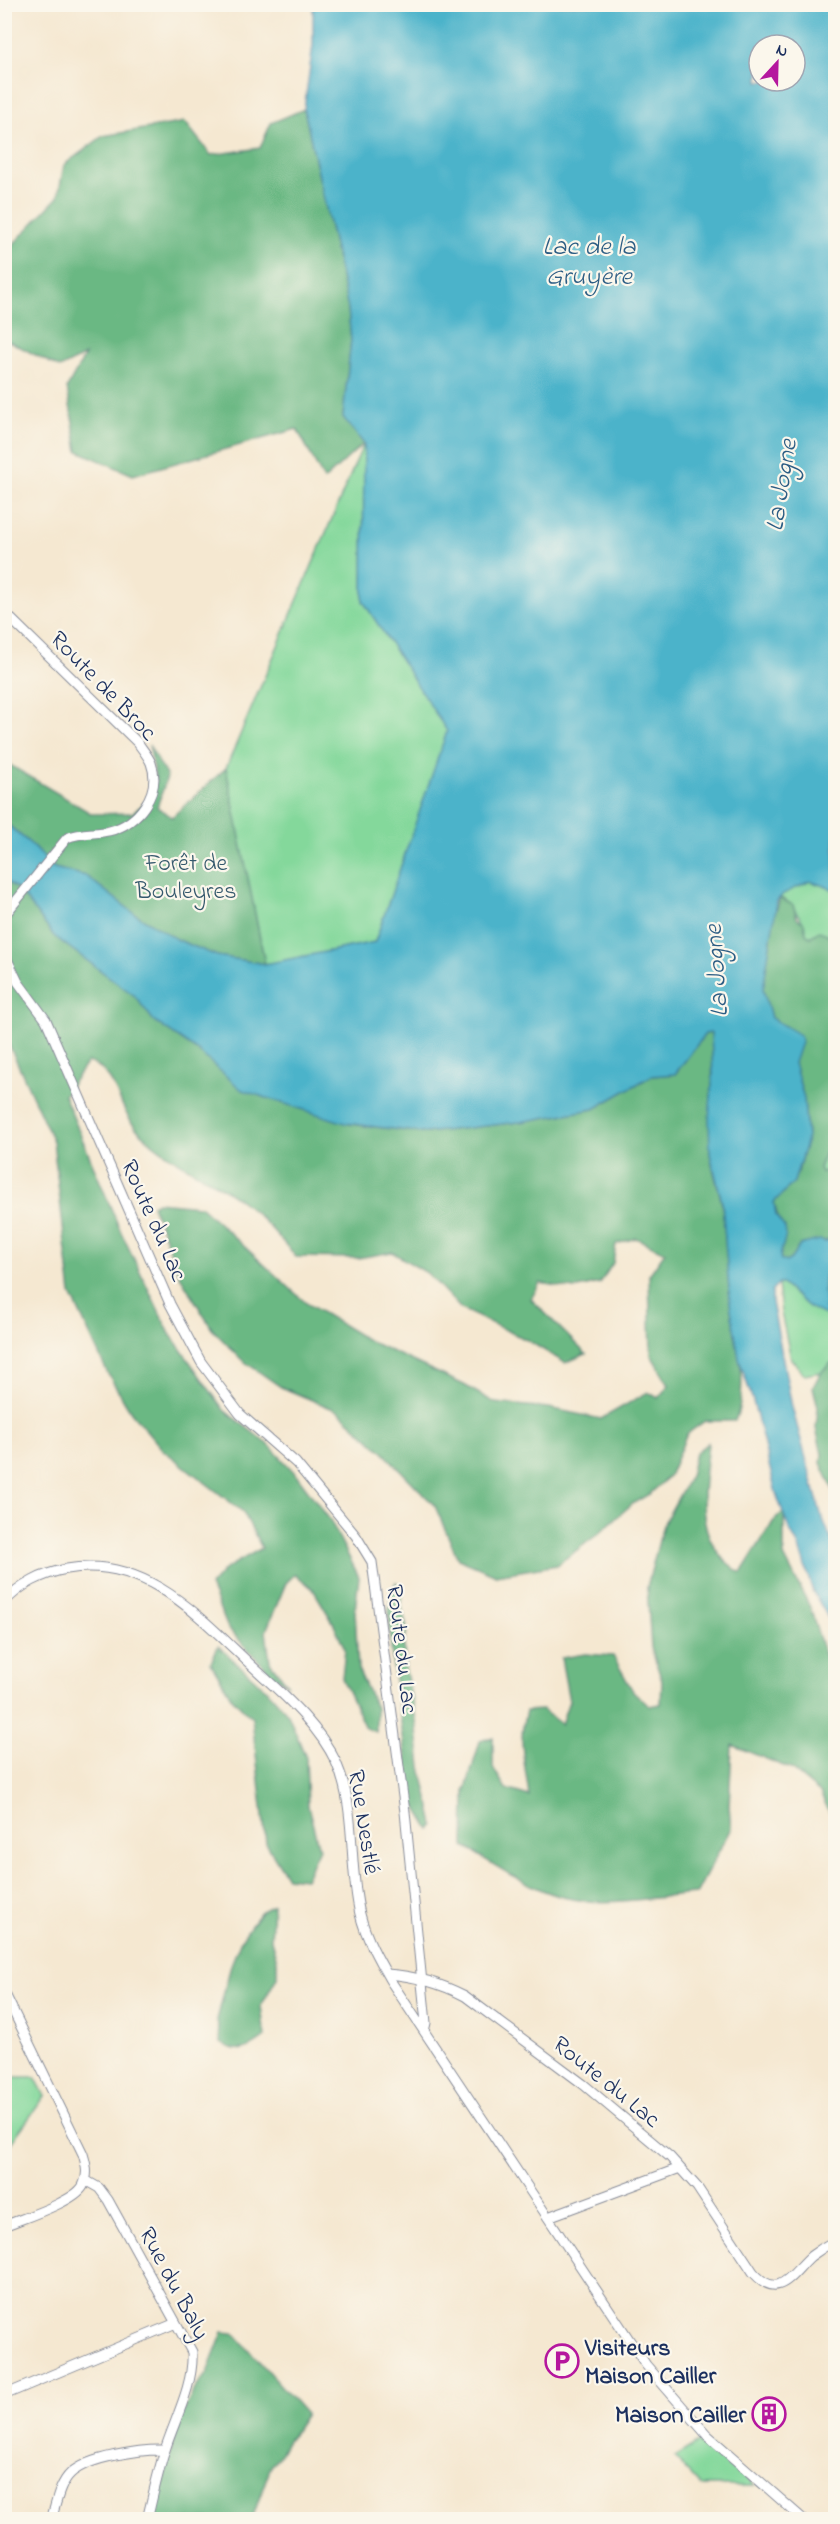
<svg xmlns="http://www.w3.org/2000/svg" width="840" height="2524" viewBox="0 0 840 2524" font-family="'Indie Flower',sans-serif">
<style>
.green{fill:#84d89b;stroke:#50847c;stroke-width:1.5}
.forest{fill:#6bb883;stroke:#437470;stroke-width:1.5}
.water{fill:#4cb3ca;stroke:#347194;stroke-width:1.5;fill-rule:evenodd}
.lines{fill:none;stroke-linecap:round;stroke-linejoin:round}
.minor-casing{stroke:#888c98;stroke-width:11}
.minor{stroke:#fff;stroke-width:9}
.labels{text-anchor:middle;stroke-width:4.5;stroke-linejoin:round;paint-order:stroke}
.street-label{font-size:24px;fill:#1b2f5e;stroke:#fbf7ec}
.park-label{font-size:24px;fill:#35596d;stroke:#fbf7ec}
.poi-label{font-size:24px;font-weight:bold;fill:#1b2f5e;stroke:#fbf7ec;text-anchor:start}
.water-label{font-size:26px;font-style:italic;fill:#2c5d84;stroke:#fbf7ec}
</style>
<rect width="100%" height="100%" fill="#fbf7ec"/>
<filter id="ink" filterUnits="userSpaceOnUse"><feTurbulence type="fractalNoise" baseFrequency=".0167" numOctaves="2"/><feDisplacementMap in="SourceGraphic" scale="12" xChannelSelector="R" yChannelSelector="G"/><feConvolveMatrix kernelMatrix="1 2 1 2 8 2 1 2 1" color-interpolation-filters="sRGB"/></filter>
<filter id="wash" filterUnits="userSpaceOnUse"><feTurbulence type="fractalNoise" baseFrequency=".008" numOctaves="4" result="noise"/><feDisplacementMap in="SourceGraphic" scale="24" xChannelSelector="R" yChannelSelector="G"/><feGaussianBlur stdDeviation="1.35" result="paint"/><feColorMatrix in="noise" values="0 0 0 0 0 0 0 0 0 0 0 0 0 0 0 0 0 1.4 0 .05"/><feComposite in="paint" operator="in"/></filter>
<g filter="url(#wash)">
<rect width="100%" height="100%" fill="#f5e8d1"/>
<path class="green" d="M364,443L363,601L448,731L375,942L265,964L226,768Z
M810,881L835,890V945L832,939L815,934L810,937L805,934L806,928C800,917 792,903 780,898L782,894Z
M835,1096V1160L825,1172H821L819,1168L824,1156L831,1108Z
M835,1262V1311H828L824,1308C822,1293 822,1277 830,1264Z
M778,1284H782C802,1299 807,1312 835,1317V1360L821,1372L805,1375L791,1359L781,1313Z
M5,2077H35L45,2096L5,2151Z
M702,2440L755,2486H701L674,2457Z"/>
<path class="forest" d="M304,109L348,308L351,340L343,417L364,443L324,480L297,429L133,475L78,451L67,388L85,355L60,368L5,339L4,254L58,197L64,165L103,136L185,122L211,155L260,148L271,123Z
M149,745L167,777L157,807L172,817L226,768L265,964L217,956L178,940L135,914L86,876L54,868L33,846L5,822V762L92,814L132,813L147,801L156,782Z
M4,880L20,891L54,936L135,996L154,1021L198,1051L349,1124L425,1133L519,1122L594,1109L651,1076L675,1074L705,1034L711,1033C716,1072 708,1111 710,1151C711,1167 718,1184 721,1200C727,1232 727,1267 730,1300C734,1340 751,1382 735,1421H705L687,1434L669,1476L651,1493L632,1504L598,1534L557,1565L496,1575L458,1559L435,1506L380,1449L338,1411L281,1387L242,1360L212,1329L180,1276L152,1205L157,1202L200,1206L306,1303L369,1341L464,1385L495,1403L549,1408L601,1419L648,1392L658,1398L669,1385L651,1355L649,1275L665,1252L636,1238L616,1244L613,1263L600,1283L574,1289L540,1283L531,1299L586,1354L565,1363L527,1340L461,1309L427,1273L392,1252L358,1258L296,1257C278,1236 260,1214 237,1198C204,1174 163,1158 135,1127C118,1108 116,1068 87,1062L64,1095L121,1232L170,1334L224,1410L269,1445L295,1473L330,1520L359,1577L355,1610L358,1669L376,1708V1732L365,1728L342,1678L345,1649L334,1624L313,1589L295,1574L286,1583L266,1631L270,1662L288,1685L271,1674L228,1628L210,1586L225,1569L262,1548L243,1512L162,1449L131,1412L108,1374L71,1294L53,1141L5,1036Z
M780,898L793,905L797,918L804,923L806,934L810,937L819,931L827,934L836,945L835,1096L831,1108L826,1150L819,1168L821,1172H825L835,1160V1239L800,1245L791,1259L786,1262L781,1260C778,1249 787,1240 785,1228L779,1223L774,1202L798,1173L807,1134L804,1099L794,1063L795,1056L771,1018L763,989L767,957L771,942L772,924Z
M835,1360V1494L821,1463L822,1454L816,1428L818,1407L813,1387L821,1372Z
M708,1443C703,1493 691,1542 741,1573L773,1522L784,1511V1556L810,1607L827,1663L835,1681V1823L820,1793L791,1769L732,1745L729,1806L731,1828L696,1894C654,1897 608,1907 567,1898C529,1889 496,1866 464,1846L465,1792L480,1741L493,1737V1768L506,1789L529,1796C526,1765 517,1743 526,1711L542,1710L561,1724L569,1701L561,1658L585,1654L613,1656L633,1691L649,1706L661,1704L662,1681L651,1647L647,1587L663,1525L690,1476L695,1453Z
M396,1582L404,1588L401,1604L407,1629L404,1644L405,1668L416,1720L421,1767L434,1825L430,1830L412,1800L392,1659L389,1613L391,1593Z
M218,1646L271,1694L288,1714L306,1758L308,1806L319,1849L305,1879L287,1877L266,1843L252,1718L232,1698L211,1663Z
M273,1905L271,1940L277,1961V1977L261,2006L265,2037C250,2049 238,2055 221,2043L217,2020L231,1965L241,1940L261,1911Z
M223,2332L234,2333L306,2414L270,2468L252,2519L153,2520L179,2421L193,2392L207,2373Z"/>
<path class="water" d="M313,5H835V890L810,881L783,894L777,901L763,989L771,1018L800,1035L801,1042L794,1063L804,1099L807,1139L794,1182L774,1202L776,1216L785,1228L786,1235L780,1256L781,1260L786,1262L791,1259L800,1245L819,1240L826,1242L835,1239V1262L830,1264C822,1277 823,1290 826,1303L824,1308L828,1311H835V1317C807,1312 802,1299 782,1284H778L772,1291V1302L792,1407L821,1514L835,1549V1637L829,1619L813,1592L799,1547L789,1529L776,1493L753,1401L739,1359L730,1303L722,1202L710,1154L709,1118L713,1075L711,1033L705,1034L675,1074L651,1076L594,1109L520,1122L425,1133L345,1123L242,1090L198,1051L154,1021L135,996L54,936L20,891L5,880L4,822L33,846L54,868L86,876L135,914L178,940L217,956L265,964L375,942L447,731L363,601L364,444L343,417L351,340L348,308L304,109L313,45ZM759,45H795V81H759Z"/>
</g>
<g filter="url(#ink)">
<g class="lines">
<defs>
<path id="minor" d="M4,612L138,743C142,749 148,756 151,763C162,793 138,824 109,831C96,834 80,832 67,838L4,916
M4,953L18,982L46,1020L170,1304L201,1362L240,1414L296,1463L356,1536L372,1562L405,1812L422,1983L426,2023L424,2031
M4,1603C19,1585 44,1573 67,1569C144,1555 198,1615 249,1663C280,1692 317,1722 336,1762C357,1809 348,1864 360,1914C366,1938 378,1959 390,1980L646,2365L707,2435L804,2520
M387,1974C415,1976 440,1983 465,1996L583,2084L670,2157L697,2187L753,2272C779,2302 791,2274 811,2256C819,2250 827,2245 836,2240
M4,1992L83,2154C86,2164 89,2175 83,2186C74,2202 23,2218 4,2226
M85,2180L99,2188L108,2200L192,2352C194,2383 176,2417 166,2447C158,2471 153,2495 147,2520
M548,2217L680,2168
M4,2395L176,2323
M51,2520C56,2505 59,2484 71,2473C88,2457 142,2449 165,2450"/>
</defs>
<use href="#minor" class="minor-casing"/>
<use href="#minor" class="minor"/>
</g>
</g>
<defs>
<symbol id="parking-ring" viewBox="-11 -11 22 22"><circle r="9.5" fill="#fbf7ec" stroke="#b5179e" stroke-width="1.5"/><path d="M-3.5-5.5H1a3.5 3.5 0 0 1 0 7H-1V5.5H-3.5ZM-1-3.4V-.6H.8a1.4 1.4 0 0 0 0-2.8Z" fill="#b5179e"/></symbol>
<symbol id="building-ring" viewBox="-11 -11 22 22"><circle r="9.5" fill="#fbf7ec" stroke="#b5179e" stroke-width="1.5"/><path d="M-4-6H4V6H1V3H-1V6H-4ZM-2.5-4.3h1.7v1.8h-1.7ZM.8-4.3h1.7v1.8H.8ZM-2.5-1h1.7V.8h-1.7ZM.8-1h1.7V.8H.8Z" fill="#b5179e"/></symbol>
</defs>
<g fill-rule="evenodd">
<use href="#parking-ring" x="543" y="2342" width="38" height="38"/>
<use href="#building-ring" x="750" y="2395" width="38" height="38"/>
</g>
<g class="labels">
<g class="street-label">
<text transform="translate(104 685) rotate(46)" y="8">Route de Broc</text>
<text transform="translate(155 1220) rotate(66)" y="8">Route du Lac</text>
<text transform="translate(403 1649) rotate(83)" y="8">Route du Lac</text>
<text transform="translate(365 1822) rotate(81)" y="8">Rue Nestlé</text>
<text transform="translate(607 2081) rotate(39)" y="8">Route du Lac</text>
<text transform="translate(175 2283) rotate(62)" y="8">Rue du Baly</text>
</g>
<g class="park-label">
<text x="186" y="870">Forêt de<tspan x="186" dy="28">Bouleyres</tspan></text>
</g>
<g class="poi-label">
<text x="585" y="2355">Visiteurs<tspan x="585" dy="28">Maison Cailler</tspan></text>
<text x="746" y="2422" text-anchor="end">Maison Cailler</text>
</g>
<g class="water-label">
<text x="589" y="254">Lac de la<tspan x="589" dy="30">Gruyère</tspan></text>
<text transform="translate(780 485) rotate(-81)" y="9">La Jogne</text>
<text transform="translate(715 971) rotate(-94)" y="9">La Jogne</text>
</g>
</g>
<rect width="840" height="2524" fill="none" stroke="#fbf7ec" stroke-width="24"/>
<g transform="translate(777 63) rotate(22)"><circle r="28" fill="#fbf7ec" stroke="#a1a7b3" stroke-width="1.5"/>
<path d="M0-4.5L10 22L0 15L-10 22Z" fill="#b5179e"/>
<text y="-9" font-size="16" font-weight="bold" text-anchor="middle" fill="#1b2f5e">N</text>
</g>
</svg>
